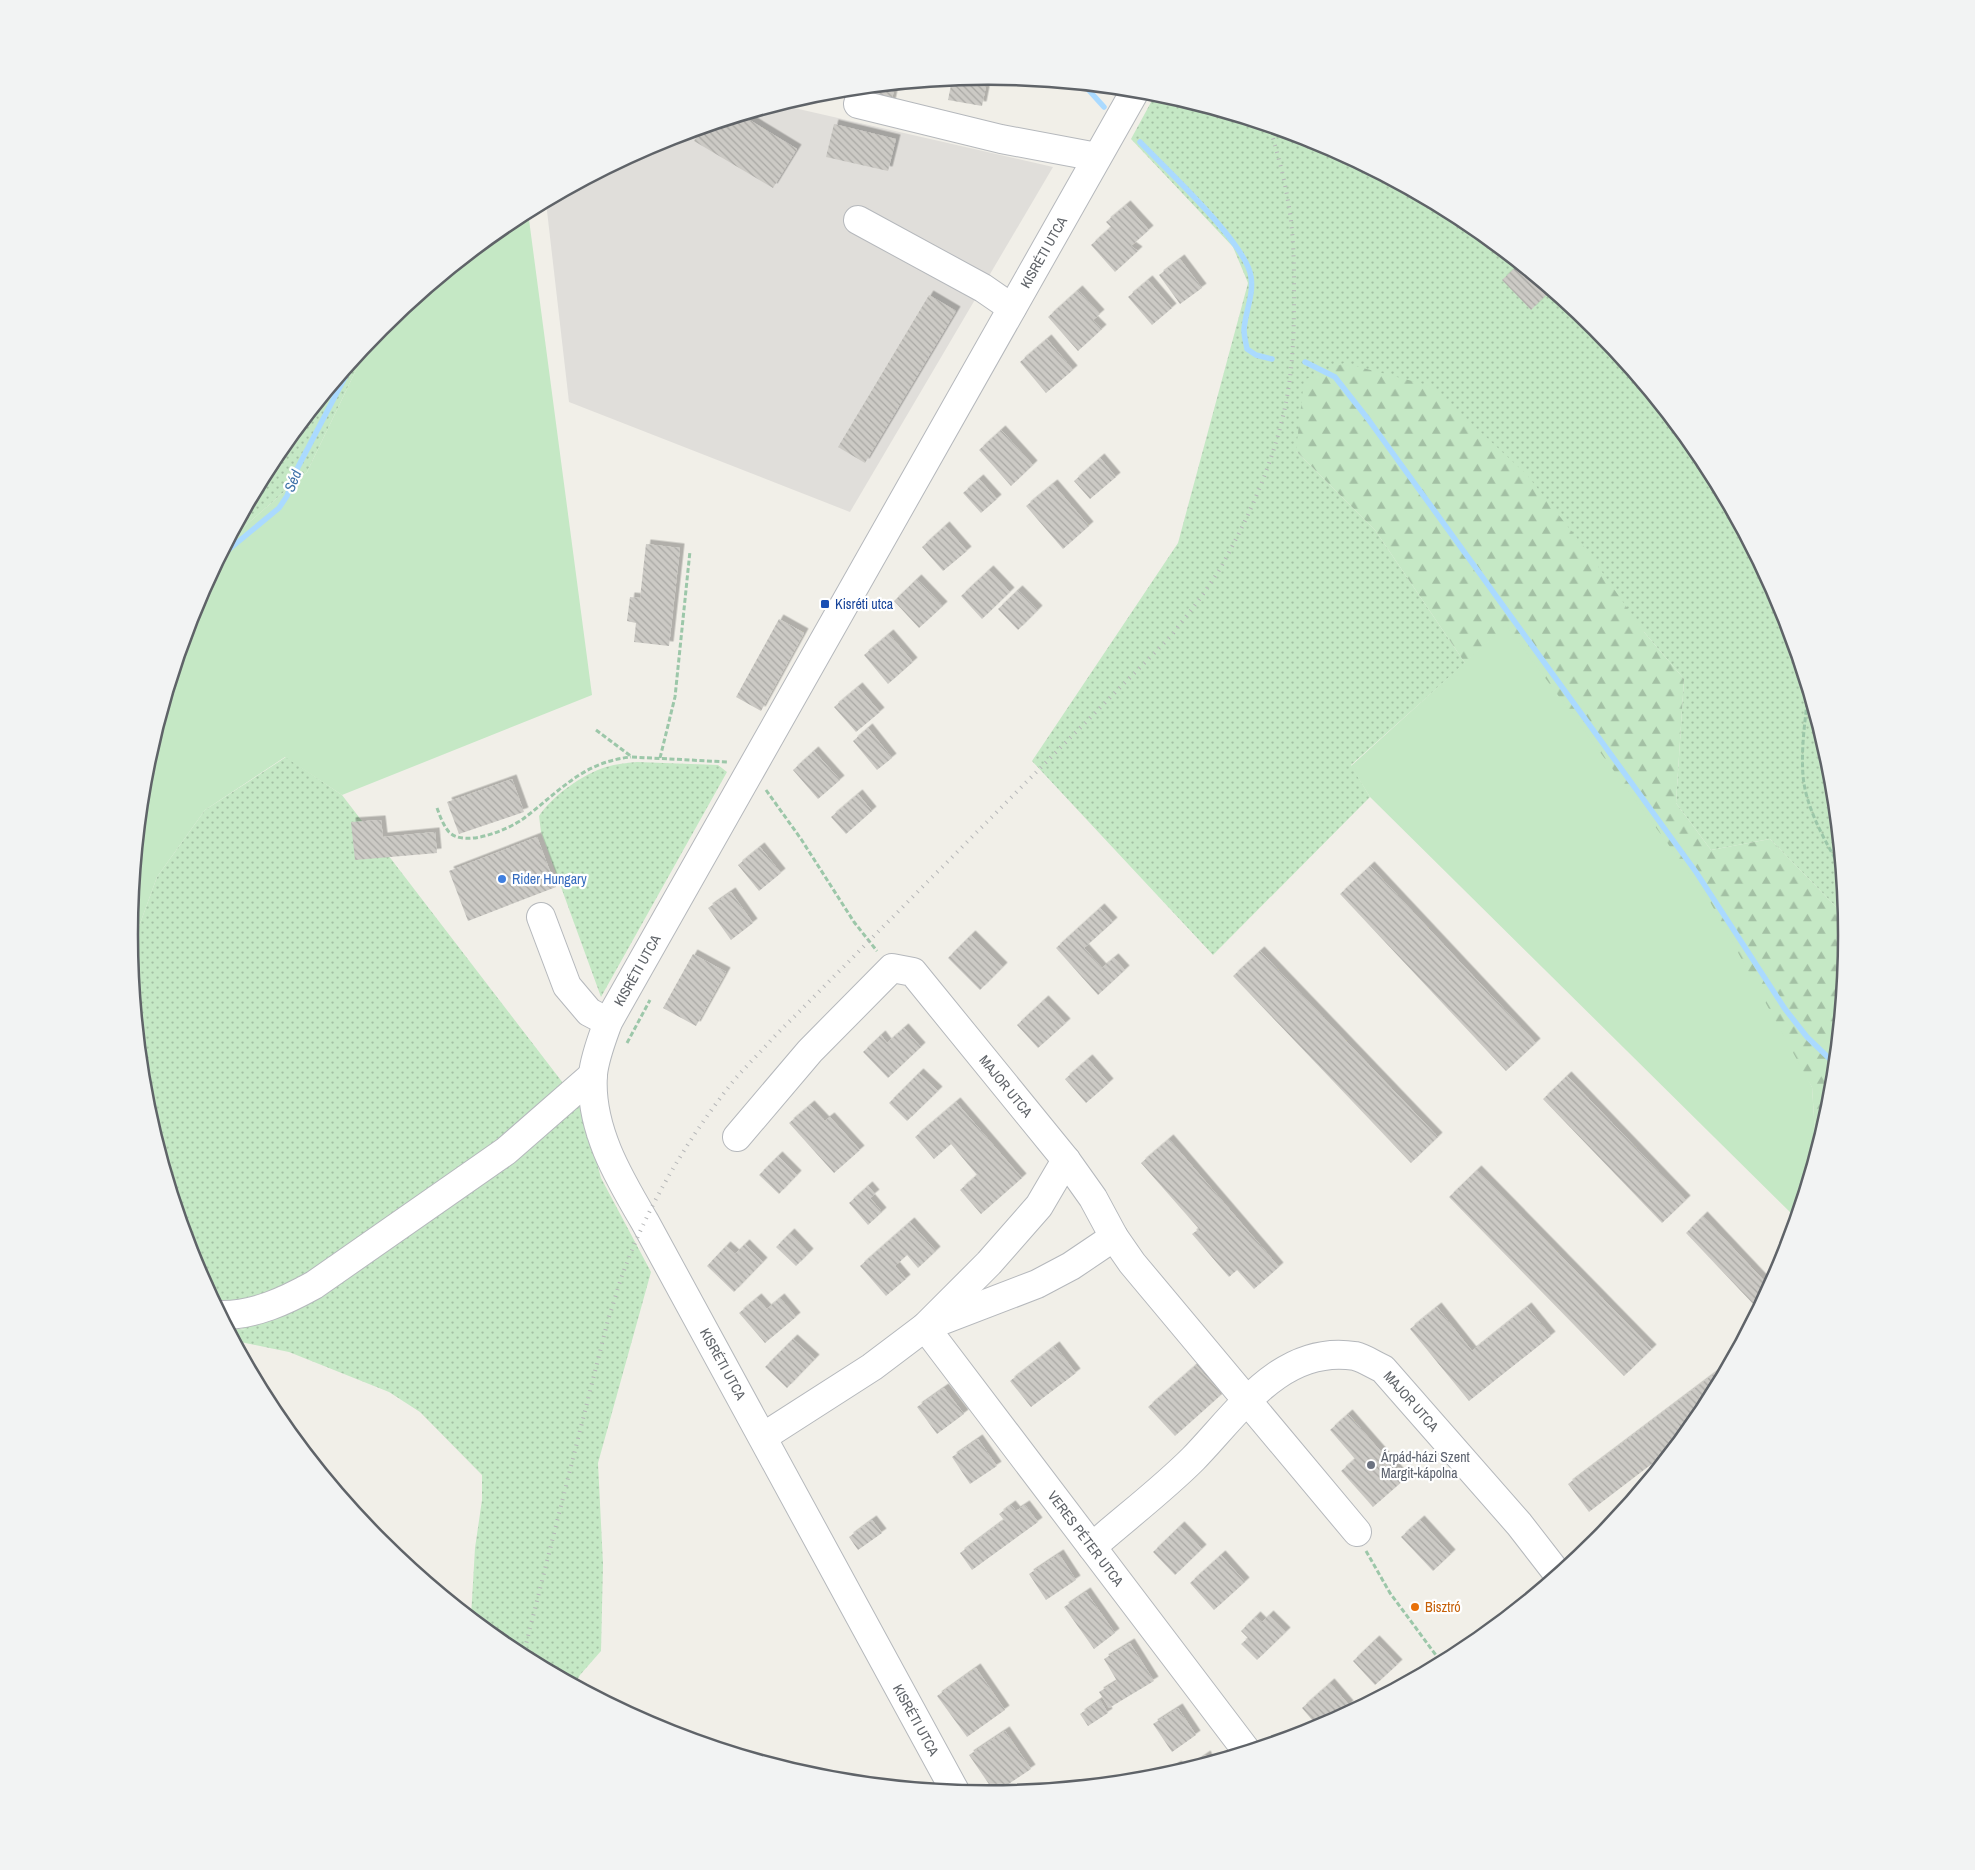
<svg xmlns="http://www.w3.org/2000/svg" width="1975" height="1870" viewBox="0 0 1975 1870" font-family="'Archivo Narrow',sans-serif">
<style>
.industrial{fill:#e0deda}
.grass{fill:url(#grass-dots)}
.forest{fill:url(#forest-firs)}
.green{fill:#c5e8c5}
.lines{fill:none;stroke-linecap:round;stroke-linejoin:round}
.stream{stroke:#aadaff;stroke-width:5.5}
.building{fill:url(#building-back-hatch);filter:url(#shadow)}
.minor-casing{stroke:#b5b8bc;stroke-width:30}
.path{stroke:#9cc7a9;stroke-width:3;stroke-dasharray:5 2.5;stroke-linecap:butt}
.minor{stroke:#fff;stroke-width:28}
.rail{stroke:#b6b7b8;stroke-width:4;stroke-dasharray:1 6;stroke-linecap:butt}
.transit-dot{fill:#1a4fb4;stroke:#fff;stroke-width:2}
.shop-dot{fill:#3f7fe0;stroke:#fff;stroke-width:2}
.worship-dot{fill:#6b7280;stroke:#fff;stroke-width:2}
.food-dot{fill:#e8710a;stroke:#fff;stroke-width:2}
.labels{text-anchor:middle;stroke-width:4.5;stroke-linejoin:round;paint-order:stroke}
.street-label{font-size:14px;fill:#5f6368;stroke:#fff}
.transit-label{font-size:14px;fill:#164399;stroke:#fff;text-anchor:start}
.shop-label{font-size:14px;fill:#366cbe;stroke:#fff;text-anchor:start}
.worship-label{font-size:14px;fill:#5b616d;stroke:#fff;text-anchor:start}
.food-label{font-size:14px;fill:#c56008;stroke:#fff;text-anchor:start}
.water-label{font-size:15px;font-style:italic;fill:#4174aa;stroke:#fff}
.rim{fill:none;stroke:#5f6368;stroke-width:2.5}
</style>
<defs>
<pattern id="grass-dots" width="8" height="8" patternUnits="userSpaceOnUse" patternTransform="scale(1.25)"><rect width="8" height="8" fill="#c5e8c5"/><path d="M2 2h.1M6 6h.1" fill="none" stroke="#a3c0a4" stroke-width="1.8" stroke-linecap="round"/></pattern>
<pattern id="forest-firs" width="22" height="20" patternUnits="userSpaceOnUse" patternTransform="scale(1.25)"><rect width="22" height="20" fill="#c5e8c5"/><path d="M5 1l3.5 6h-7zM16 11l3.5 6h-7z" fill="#a3c0a4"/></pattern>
<pattern id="building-back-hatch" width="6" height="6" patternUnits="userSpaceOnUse" patternTransform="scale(1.25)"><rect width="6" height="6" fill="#cccac5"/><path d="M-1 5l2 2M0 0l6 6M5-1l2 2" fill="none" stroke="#a9a8a4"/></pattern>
<filter id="shadow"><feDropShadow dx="4.5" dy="-4.5" stdDeviation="0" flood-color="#0004"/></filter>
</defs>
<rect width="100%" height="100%" fill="#f1efe8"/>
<path class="industrial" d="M781,105L1053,167L850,512L569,402L546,202L659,142Z"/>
<path class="grass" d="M1156,93L1316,142L1465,221L1595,328L1702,458L1781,607L1830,768L1844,915L1770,839L1711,850L1676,803L1684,679L1644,632L1296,451L1375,530L1465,663L1351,765L1370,797L1213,955L1032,761L1178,543L1248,283L1233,247L1131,139Z
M371,339L307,472L231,538L274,458Z
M286,757L342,795L586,1113L588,1129L601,1178L651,1272L598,1463L603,1564L601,1651L580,1675L575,1684L510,1649L471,1617L475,1548L482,1500V1475L420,1412L389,1392L289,1352L236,1341L228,1327L246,1330L226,1323L194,1263L145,1102L130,951L157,877L205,810Z
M637,762L718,765L727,772L601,997L541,832L539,816C552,796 583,774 606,767C616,764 627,763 637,762Z"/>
<path class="forest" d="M1344,363L1431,386L1527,475L1588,552L1644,632L1684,679L1676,803L1711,850L1770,839L1844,915L1846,935L1830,1103L1816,1148L1812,1087L1506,626L1465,663L1375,530L1296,451L1304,380Z"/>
<path class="green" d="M528,212L592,695L342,795L285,757L205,810L157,877L130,951L129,935L145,767L194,606L231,538L307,472L371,339L380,328L511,221Z
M1506,625L1708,898L1812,1087L1816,1148L1795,1217L1370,797L1351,766Z"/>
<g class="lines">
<path class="stream" d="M1085,86L1104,107
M1140,142C1166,169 1247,244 1251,277C1254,295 1245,312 1244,330C1244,336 1246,343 1247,349L1256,355L1272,359
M1305,362L1335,377L1368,419L1696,872L1785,1009L1807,1037L1834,1063
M221,556L279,508L287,496L298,467L354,360"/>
</g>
<path class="building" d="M988,76L982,106L948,100L952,80Z
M895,85L891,104L855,96L856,89Z
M743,116L797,149L773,188L694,141L702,129Z
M834,124L896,139L888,171L826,157Z
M1126,205L1149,230L1131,246L1138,251L1115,272L1091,245L1111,227L1106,222Z
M1180,259L1202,288L1180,304L1159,275Z
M1518,265L1550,291L1531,310L1502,280Z
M1148,280L1172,308L1152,325L1128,297Z
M1078,290L1100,314L1093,320L1102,329L1078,351L1048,317Z
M929,295L956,311L865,463L838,447Z
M1047,339L1073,370L1046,393L1020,362Z
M1001,430L1033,465L1011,486L979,450Z
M1100,458L1116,477L1090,499L1074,481Z
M979,479L997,499L981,513L963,493Z
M1053,484L1089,526L1063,549L1026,506Z
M945,526L967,551L943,571L922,547Z
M646,544L680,548L669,646L634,642L636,623L627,621L630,597L640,598Z
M989,570L1010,592L982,619L961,596Z
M917,579L943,606L919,628L894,601Z
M1018,590L1038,610L1018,630L998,609Z
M779,619L804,633L761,711L736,697Z
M889,634L913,662L888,684L864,655Z
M858,687L880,712L856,732L834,707Z
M868,728L892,758L877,770L853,741Z
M814,751L840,780L818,799L793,770Z
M512,779L524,812L459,834L447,802Z
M858,794L872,811L846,834L831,817Z
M381,820L383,837L435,832L437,853L355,860L351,822Z
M537,837L556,887L468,921L449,871Z
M760,847L781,873L759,891L738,865Z
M1370,866L1536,1043L1506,1071L1340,894Z
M731,892L753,923L731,940L708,908Z
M1100,908L1113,922L1084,948L1102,968L1114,958L1125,970L1098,995L1056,948Z
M971,935L1003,967L980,990L948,958Z
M1260,951L1438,1137L1411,1163L1233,976Z
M693,954L726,972L696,1026L663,1008Z
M1044,1000L1066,1023L1038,1048L1017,1025Z
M904,1028L921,1047L888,1078L863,1052L881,1035L887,1043Z
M1088,1059L1109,1083L1086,1103L1065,1079Z
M919,1073L938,1091L907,1121L889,1103Z
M1567,1076L1686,1200L1662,1223L1543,1099Z
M956,1102L1022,1178L981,1214L960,1190L977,1175L951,1144L934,1159L915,1137Z
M810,1105L825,1121L830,1117L860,1150L834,1173L789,1123Z
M1169,1139L1279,1267L1254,1289L1237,1270L1229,1277L1192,1234L1199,1229L1141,1163Z
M778,1156L797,1175L779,1194L759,1175Z
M1477,1170L1652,1349L1624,1376L1449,1197Z
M868,1186L875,1194L870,1198L882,1212L868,1225L849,1203Z
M1703,1216L1769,1286L1757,1308L1686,1233Z
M910,1222L936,1251L918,1268L907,1255L895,1266L906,1279L886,1296L860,1266Z
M790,1233L809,1253L796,1266L776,1247Z
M745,1244L763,1262L734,1292L707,1266L726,1246L735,1254Z
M757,1298L767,1309L780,1298L796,1317L765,1343L739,1313Z
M1437,1307L1472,1351L1527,1307L1551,1336L1469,1401L1410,1329Z
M793,1339L815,1359L787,1388L765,1367Z
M1055,1346L1076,1373L1031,1407L1010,1381Z
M1727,1364L1701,1412L1670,1450L1589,1512L1568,1484Z
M1196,1365L1222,1394L1175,1436L1148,1407Z
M944,1388L964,1414L937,1434L917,1407Z
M1348,1414L1405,1479L1373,1507L1341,1471L1355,1459L1330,1430Z
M978,1439L997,1466L970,1484L952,1457Z
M1011,1505L1016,1511L1025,1505L1038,1522L972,1570L960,1553L1004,1520L999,1514Z
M872,1520L882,1533L858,1550L849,1537Z
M1420,1520L1451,1554L1433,1571L1401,1537Z
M1180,1526L1202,1549L1175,1575L1153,1552Z
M1059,1554L1076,1580L1046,1600L1029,1574Z
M1221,1555L1245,1582L1214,1610L1190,1583Z
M1086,1592L1115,1633L1094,1649L1064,1607Z
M1269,1615L1286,1632L1257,1660L1241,1644L1248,1638L1241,1631L1256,1616L1262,1622Z
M1375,1640L1398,1664L1375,1685L1353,1661Z
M1130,1643L1154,1681L1109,1708L1099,1692L1117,1681L1104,1659Z
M976,1668L1005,1710L967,1737L937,1696Z
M1330,1683L1349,1705L1332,1720L1318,1727L1302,1708Z
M1100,1700L1108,1713L1088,1726L1080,1714Z
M1178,1708L1196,1735L1172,1752L1153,1724Z
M1005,1731L1031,1769L995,1793L969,1755Z
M1206,1755L1209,1761L1191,1766H1190Z
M1177,1765L1180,1770L1164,1774Z"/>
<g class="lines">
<defs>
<g id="minor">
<path d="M858,104L1001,139L1097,157"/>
<path d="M858,220L983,288L1012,308"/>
<path d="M541,917L567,986L589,1012L608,1022"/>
<path id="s1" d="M737,1137L810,1051L892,968L913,972L1066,1160L1093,1198L1114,1237L1132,1263L1357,1532"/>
<path id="s2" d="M1114,1237L1071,1266L1037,1284L925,1327L1246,1750"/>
<path d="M222,1315C255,1315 285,1301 314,1285L506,1151L593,1075"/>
<path d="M763,1437L872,1367L925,1327L989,1263L1039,1206L1066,1160"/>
<path id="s3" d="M1092,1547C1125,1518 1162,1490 1193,1459C1237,1414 1281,1344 1355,1356C1364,1358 1374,1365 1383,1369L1519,1524L1557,1573"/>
<path id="s4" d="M955,1791L645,1222C619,1178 589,1128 593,1074C595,1056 602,1039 608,1022L1135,91"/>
</g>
</defs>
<use href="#minor" class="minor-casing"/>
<path class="path" d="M242,517L263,491L295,431
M1808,695C1805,721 1801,748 1803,775C1805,806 1825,841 1840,867
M596,730L632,757L728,762
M660,758L675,697L690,551
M766,790L801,839L854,922L877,951
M437,808C440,816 443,825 449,832C465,848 507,830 523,819C543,804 560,787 581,774C597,764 613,759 631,757
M627,1043L650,1000
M1366,1551L1390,1593L1441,1662"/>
<use href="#minor" class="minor"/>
<path class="rail" d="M523,1656L608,1320C614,1302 619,1283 626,1265C651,1200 688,1139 731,1084C744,1068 759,1054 772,1039L1171,636C1191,610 1212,585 1227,556C1257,501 1282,440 1290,378C1294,347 1294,315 1294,284C1294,257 1293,228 1288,201C1284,176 1277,152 1270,128"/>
</g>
<rect class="transit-dot" x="820" y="599" width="10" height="10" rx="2.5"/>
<circle class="shop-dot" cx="502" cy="879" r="5"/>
<circle class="worship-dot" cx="1371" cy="1465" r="5"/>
<circle class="food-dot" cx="1415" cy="1607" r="5"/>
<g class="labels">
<g class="street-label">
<text dy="5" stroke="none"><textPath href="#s4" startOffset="1746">KISRÉTI UTCA</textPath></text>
<text dy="5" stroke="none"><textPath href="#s4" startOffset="921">KISRÉTI UTCA</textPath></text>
<text dy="5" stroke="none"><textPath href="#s1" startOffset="398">MAJOR UTCA</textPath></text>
<text transform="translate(723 1364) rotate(61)" y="5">KISRÉTI UTCA</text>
<text dy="5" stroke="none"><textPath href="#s3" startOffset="409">MAJOR UTCA</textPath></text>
<text dy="5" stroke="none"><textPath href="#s2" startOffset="476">VERES PÉTER UTCA</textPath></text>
<text transform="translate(916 1720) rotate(61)" y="5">KISRÉTI UTCA</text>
</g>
<g class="transit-label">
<text x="835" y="609">Kisréti utca</text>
</g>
<g class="shop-label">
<text x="512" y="884">Rider Hungary</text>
</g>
<g class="worship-label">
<text x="1381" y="1462">Árpád-házi Szent<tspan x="1381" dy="16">Margit-kápolna</tspan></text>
</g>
<g class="food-label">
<text x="1425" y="1612">Bisztró</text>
</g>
<g class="water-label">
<text transform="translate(293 481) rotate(-68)" y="5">Séd</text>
</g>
</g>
<path d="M0 0H1975V1870H0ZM138 935a850 850 0 1 1 1700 0a850 850 0 1 1-1700 0Z" fill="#f2f3f3" fill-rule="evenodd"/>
<path class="rim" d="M138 935a850 850 0 1 1 1700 0a850 850 0 1 1-1700 0Z"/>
</svg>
